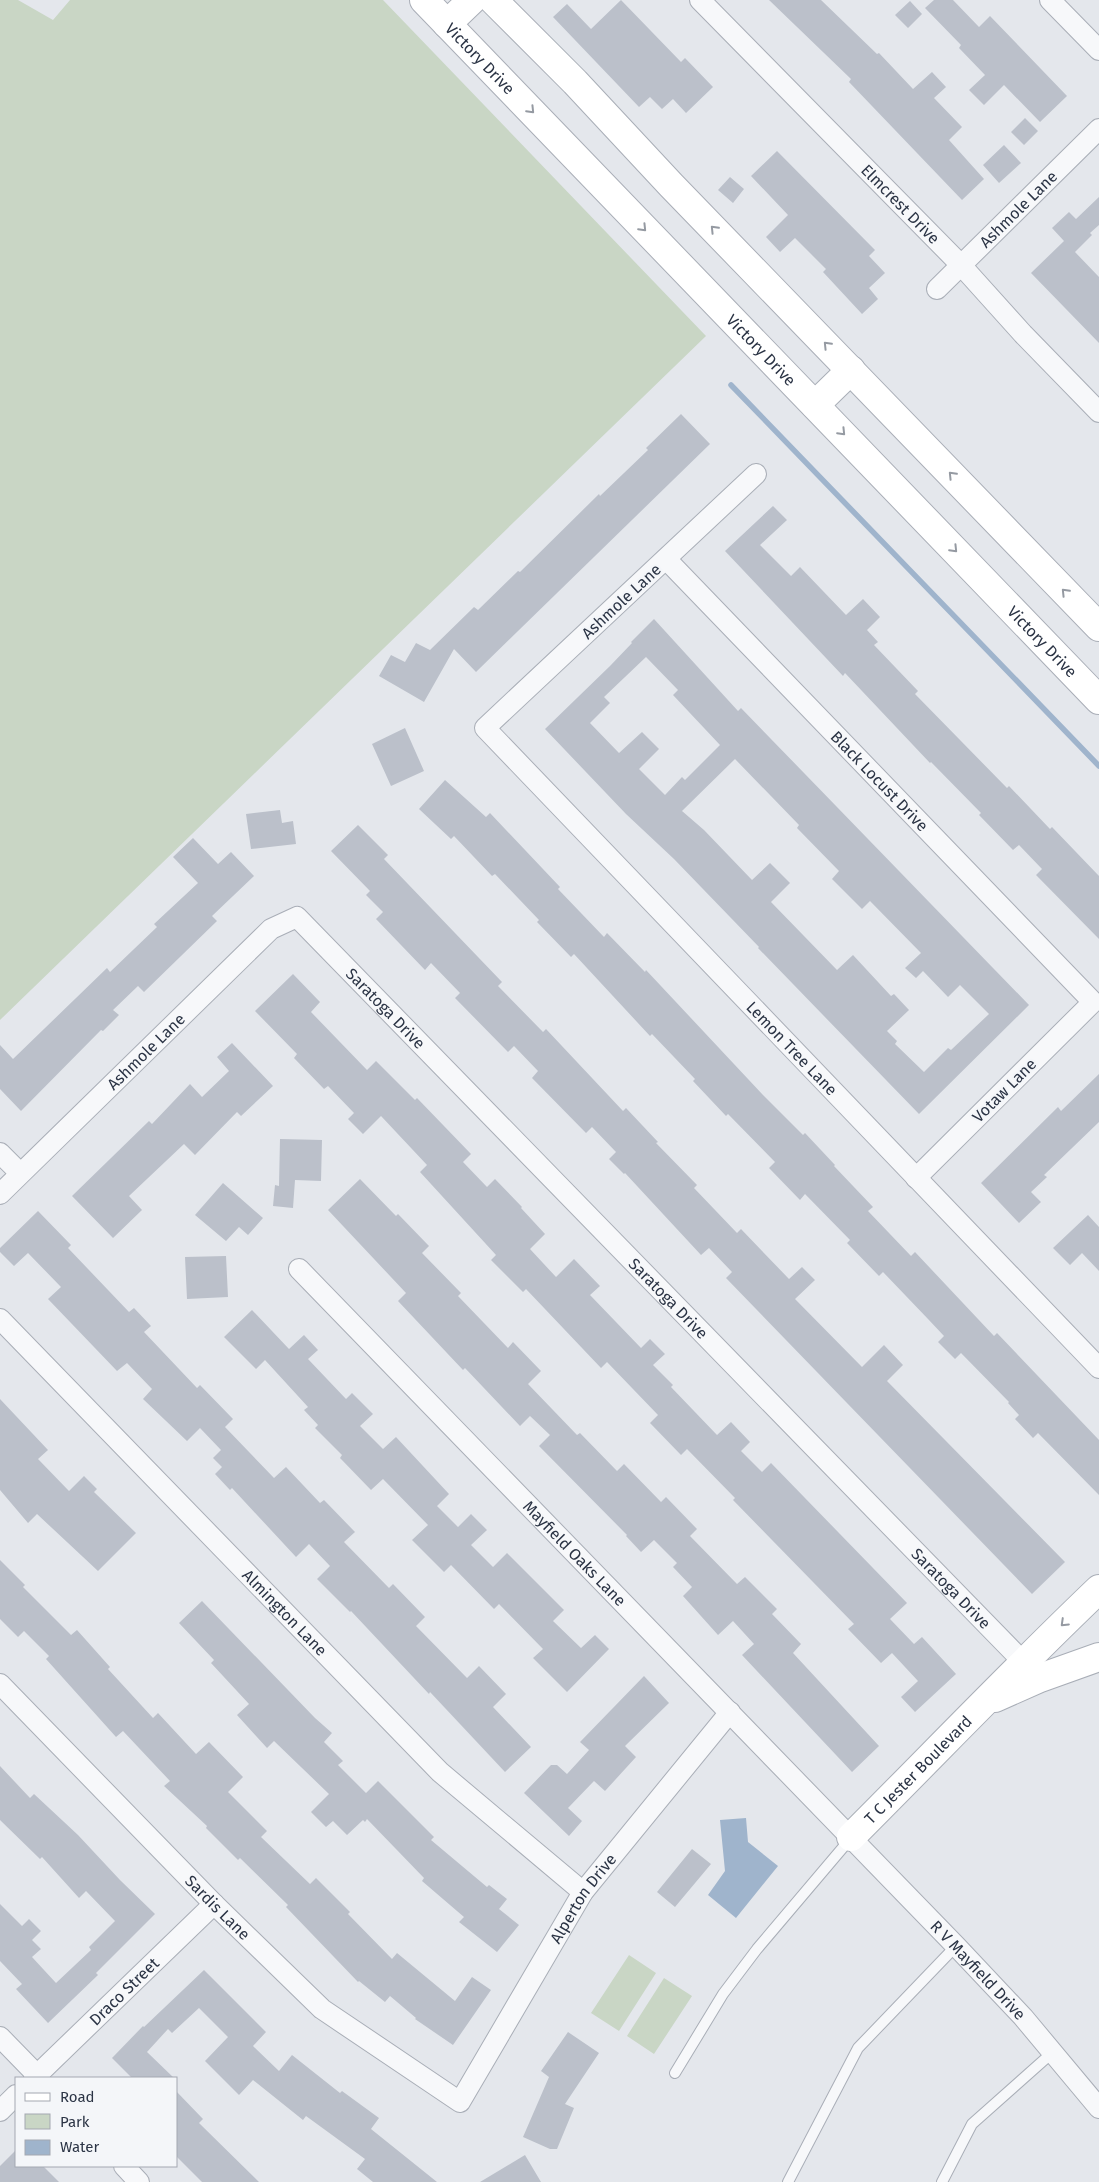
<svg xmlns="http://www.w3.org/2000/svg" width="1099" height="2182" viewBox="0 0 1099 2182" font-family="'Fira Sans',sans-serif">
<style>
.green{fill:#c9d6c5}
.water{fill:#9fb4cc}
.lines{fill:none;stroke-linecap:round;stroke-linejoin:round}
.stream{stroke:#9fb4cc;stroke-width:5.5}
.building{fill:#bbc0ca;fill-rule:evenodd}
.lane-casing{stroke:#a9aeb7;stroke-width:12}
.street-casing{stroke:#a9aeb7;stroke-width:22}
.secondary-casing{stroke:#a9aeb7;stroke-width:30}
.lane{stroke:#f7f8fa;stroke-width:10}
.street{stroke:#f7f8fa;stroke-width:20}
.secondary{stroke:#fff;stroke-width:28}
.oneway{stroke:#959aa2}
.labels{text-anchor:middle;stroke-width:4.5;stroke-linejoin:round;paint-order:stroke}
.street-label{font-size:16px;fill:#2b3445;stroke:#f4f6f9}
</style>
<rect width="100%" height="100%" fill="#e4e7ec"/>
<path class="green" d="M0,0H18L53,20L70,0H383L706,336L0,1020Z
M629,1955L656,1973L619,2031L591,2013Z
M664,1978L692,1996L654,2054L627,2036Z"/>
<path class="water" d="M746,1818L748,1842L778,1866L736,1918L708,1895L725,1871L720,1820Z"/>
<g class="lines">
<path class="stream" d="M731,385L1099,766"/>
</g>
<path class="building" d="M621,0L681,62L685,58L713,87L686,113L673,99L662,109L650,97L639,107L553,17L567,4L591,29Z
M769,0H821L877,54L879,53L913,89L932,72L946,87L934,98L962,127L949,140L984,179L962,200L849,82L851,79Z
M934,0H953L979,27L990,16L1067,96L1040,122L1004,85L984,105L969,90L985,75L959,48L961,45L925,8Z
M910,1L922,14L908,28L895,15Z
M1025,118L1038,131L1024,145L1011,132Z
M1004,145L1021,163L999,183L983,165Z
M777,151L875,250L869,256L885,273L869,288L878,299L862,314L823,272L826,269L795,238L780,252L766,237L788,215L751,176Z
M730,177L744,189L733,203L718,190Z
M1099,197V225L1090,233L1092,235L1075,252L1099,277V343L1031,273L1064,241L1052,228L1069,212L1076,219Z
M681,414L710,444L476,672L454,649L424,702L379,676L391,655L405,662L416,643L430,650L474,607L478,610L518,571L520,572L599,494L600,496L648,450L646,448Z
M773,506L787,520L760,545L791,576L800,567L846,615L863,599L880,617L867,630L878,642L874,645L918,691L915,694L1007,788L1009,786L1050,829L1052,827L1099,876V939L1036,875L1042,869L1019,845L1013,850L979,815L981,813L931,762L930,763L845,673L843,676L725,551Z
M654,619L738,711L741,708L1029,1005L919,1114L758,948L759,947L674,859L626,814L545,729L610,666L632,643L631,642ZM646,657L678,690L673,695L720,745L685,780L682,777L665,795L639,769L659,749L642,732L619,753L590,723L610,703L604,697ZM735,759L799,825L797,828L839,871L832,879L862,909L870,901L921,953L905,968L916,978L923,971L948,997L960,985L989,1014L951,1050L948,1048L924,1072L895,1044L897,1041L887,1031L909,1010L894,994L891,996L853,955L837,970L771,902L790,883L770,863L752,880L704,830L682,811Z
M405,728L424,771L391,786L372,744Z
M445,780L486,817L490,813L560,887L558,889L604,937L607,933L645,972L646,970L763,1095L803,1135L805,1133L835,1165L834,1166L873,1207L868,1211L911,1256L915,1252L994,1336L997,1333L1099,1440V1495L1038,1433L1033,1438L1015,1419L1019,1415L1008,1403L1009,1402L961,1353L955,1359L938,1342L944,1336L928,1319L883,1272L879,1276L847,1243L850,1240L805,1194L800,1200L769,1168L775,1162L728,1114L726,1116L693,1081L695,1079L652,1034L650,1036L574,954L571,957L537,922L539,920L495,874L492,876L454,836L451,839L419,809Z
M280,810L282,823L293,821L296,844L251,849L246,814Z
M358,825L388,855L384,859L502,982L498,986L543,1032L546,1029L623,1111L626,1108L658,1142L656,1143L697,1185L694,1188L737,1233L741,1229L789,1279L802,1267L815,1280L795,1299L862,1367L884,1345L903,1365L887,1381L1065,1562L1032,1594L726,1278L732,1272L709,1248L701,1255L625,1173L624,1174L609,1159L616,1152L592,1127L586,1133L532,1078L538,1071L514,1046L508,1052L455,998L460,993L431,963L425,970L376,919L383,912L366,895L370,891L331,851Z
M193,838L218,864L231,852L254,876L212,916L217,921L144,992L138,986L113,1010L119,1015L103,1031L101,1030L21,1111L0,1089V1045L13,1059L107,968L110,972L157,927L154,924L198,883L173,857Z
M293,974L320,1002L311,1012L367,1070L376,1061L415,1100L417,1098L471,1154L463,1162L487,1187L495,1179L522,1207L521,1208L545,1234L530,1249L556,1277L574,1259L600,1286L590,1295L641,1348L650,1339L665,1354L653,1365L673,1385L671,1387L717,1435L731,1422L750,1442L741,1451L762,1472L771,1463L907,1603L890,1619L914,1644L922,1637L956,1674L915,1712L901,1697L918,1681L892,1653L881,1663L848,1629L854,1624L733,1500L735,1498L687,1449L681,1455L650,1423L658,1415L607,1362L601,1368L526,1289L523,1292L491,1260L496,1255L420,1172L427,1165L381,1116L363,1134L348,1119L354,1113L328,1086L324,1089L294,1058L297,1054L255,1011Z
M232,1043L273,1086L241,1116L237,1112L195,1155L184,1144L129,1196L142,1210L113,1238L72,1196L149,1121L152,1124L190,1084L202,1097L229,1071L217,1057Z
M1099,1074V1122L1044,1175L1047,1177L1031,1192L1041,1202L1019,1223L981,1183L1058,1107L1061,1111Z
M280,1139L322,1140L321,1181L295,1180L293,1208L273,1206L275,1185L279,1186Z
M360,1179L396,1216L398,1214L429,1246L422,1253L461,1293L458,1296L508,1348L513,1342L541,1371L528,1384L577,1435L580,1433L617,1471L624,1464L661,1502L666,1497L697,1529L690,1536L737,1584L745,1577L777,1609L772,1614L801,1644L793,1653L879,1746L852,1772L742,1655L754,1644L733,1621L718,1635L683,1596L692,1587L673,1567L677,1563L654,1540L641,1552L626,1536L627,1535L539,1446L550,1435L530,1416L520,1426L465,1368L463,1370L398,1301L406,1293L328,1210Z
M223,1183L263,1218L248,1235L239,1227L226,1241L195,1215Z
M38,1211L71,1245L68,1248L129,1312L134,1308L151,1326L144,1332L197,1388L200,1385L233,1419L225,1427L274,1478L286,1467L320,1503L324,1500L355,1532L344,1542L389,1588L393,1584L425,1617L416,1626L467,1678L479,1666L506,1694L493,1707L531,1747L505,1772L430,1692L429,1694L351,1611L350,1612L317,1579L330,1566L309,1544L296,1557L232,1488L230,1490L215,1474L222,1467L213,1458L221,1450L200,1428L187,1441L143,1399L152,1389L127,1363L117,1371L48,1299L61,1287L28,1253L14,1266L0,1252V1248Z
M1088,1215L1099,1227V1271L1082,1253L1070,1265L1053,1248Z
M226,1256L228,1297L187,1299L185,1257Z
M252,1310L289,1349L304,1335L318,1350L308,1359L346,1399L352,1393L373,1414L360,1426L383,1449L396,1437L449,1494L437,1506L458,1527L471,1514L487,1530L471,1545L493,1567L507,1553L564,1610L553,1621L581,1648L595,1635L609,1649L567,1692L533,1658L543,1649L499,1604L494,1609L451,1565L444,1572L412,1540L428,1525L383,1479L371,1490L340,1458L342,1455L315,1428L318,1425L304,1410L308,1407L265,1360L256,1369L224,1337Z
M0,1399L48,1450L38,1459L69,1491L84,1476L97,1489L94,1492L136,1533L98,1571L37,1514L28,1523L0,1490Z
M0,1560L25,1585L23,1587L71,1635L77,1630L110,1667L108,1669L153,1718L158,1713L196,1754L209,1742L243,1777L228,1792L267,1831L261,1837L310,1884L316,1878L350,1912L348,1914L392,1959L397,1953L455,2001L472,1977L491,1990L453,2045L415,2019L416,2018L390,1996L385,2002L359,1981L358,1982L286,1907L288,1905L240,1858L238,1860L206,1828L207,1826L164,1786L170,1781L123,1731L116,1737L46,1659L49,1656L24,1631L18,1637L0,1619Z
M202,1601L315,1718L332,1733L324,1742L343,1761L338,1765L366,1793L378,1781L434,1837L431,1840L487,1887L489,1885L507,1899L499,1909L519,1925L497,1952L459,1922L464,1917L422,1881L424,1878L367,1819L365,1822L363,1820L347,1835L333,1821L326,1827L311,1812L329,1794L274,1741L267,1748L237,1715L249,1704L211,1663L214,1660L179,1623Z
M644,1676L669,1703L625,1746L636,1757L605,1791L594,1781L568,1808L582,1821L569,1836L524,1793L551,1765H557L567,1774L589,1750L580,1742Z
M0,1766L30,1798L34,1794L78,1835L120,1880L155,1914L96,1973L98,1975L48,2023L16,1989L22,1984L0,1961V1904L22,1926L29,1919L41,1931L32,1940L41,1949L32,1957L56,1983L91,1950L89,1947L115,1921L86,1891L79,1898L42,1857L40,1859L0,1820Z
M692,1849L711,1864L675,1907L657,1892Z
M204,1970L266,2032L253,2046L279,2071L292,2055L340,2093L342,2091L379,2118L371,2129L437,2182H373L357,2169L365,2159L306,2116L303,2120L253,2080L239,2095L205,2061L228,2037L199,2008L172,2033L168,2029L147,2052L174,2078H132L112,2058L143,2026L144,2027Z
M568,2032L599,2053L565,2104L574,2108L557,2149H550L523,2137L549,2077L541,2071Z
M176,2091L203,2119L199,2123L259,2182H202L176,2156Z
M16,2150V2166H43L59,2182H0V2166Z
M525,2155L541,2182H480Z"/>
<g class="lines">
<defs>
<path id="lane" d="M675,2073L723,1994L757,1949L851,1838
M788,2182L858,2048L956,1946
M942,2182L972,2124L1053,2052"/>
<g id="street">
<path id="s1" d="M700,0L960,264L1023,334L1099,412"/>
<path d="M1050,0L1099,50"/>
<path id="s2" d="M937,289L1099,129"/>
<path id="s3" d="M756,474L485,728L1099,1368"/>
<path id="s4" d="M666,559L1093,1002L916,1178"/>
<path d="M0,1153L20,1173"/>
<path id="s5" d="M0,1194L271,929L297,917L1033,1672"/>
<path id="s6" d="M299,1269L956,1946L1023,2017L1099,2108"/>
<path id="s7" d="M0,1319L440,1772L583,1892"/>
<path id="s8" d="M0,1684L214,1904L322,2009L460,2102L583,1892L730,1712"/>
<path d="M0,2037L40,2078"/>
<path id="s9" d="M34,2078L214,1904"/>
<path d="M0,2111L16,2095"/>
<path d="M124,2166L139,2182"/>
</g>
<g id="secondary">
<path id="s10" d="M424,0L1099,700"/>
<path d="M493,0L575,82L671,185L1099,627"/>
<path d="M447,24L472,0"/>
<path d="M815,405L851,370"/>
<path d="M995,1698L1040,1678L1099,1657"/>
<path id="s11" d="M851,1837C934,1754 1014,1670 1099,1589"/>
</g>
</defs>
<use href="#lane" class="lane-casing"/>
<use href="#street" class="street-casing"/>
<use href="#secondary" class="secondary-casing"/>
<use href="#lane" class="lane"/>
<use href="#street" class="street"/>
<use href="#secondary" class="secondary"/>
</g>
<defs><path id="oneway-chevron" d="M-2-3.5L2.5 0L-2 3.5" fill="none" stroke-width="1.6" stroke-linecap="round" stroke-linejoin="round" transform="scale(1.25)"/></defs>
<g class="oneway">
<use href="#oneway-chevron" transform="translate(531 110) rotate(46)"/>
<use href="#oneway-chevron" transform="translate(643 228) rotate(46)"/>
<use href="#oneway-chevron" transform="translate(714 229) rotate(-134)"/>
<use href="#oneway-chevron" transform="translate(827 345) rotate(-134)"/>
<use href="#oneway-chevron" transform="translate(842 432) rotate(46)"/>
<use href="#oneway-chevron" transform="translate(952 475) rotate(-134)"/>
<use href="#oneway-chevron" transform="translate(954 549) rotate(46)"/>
<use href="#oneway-chevron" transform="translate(1065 592) rotate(-134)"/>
<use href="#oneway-chevron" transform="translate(1064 1623) rotate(136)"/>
</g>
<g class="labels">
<g class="street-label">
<text dy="6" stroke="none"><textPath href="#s10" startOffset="81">Victory Drive</textPath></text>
<text dy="6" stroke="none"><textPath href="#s1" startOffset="286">Elmcrest Drive</textPath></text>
<text dy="6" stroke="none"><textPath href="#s2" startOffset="114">Ashmole Lane</textPath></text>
<text dy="6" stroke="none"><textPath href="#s10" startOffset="486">Victory Drive</textPath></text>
<text transform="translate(621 601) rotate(-43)" y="6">Ashmole Lane</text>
<text dy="6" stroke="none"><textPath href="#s10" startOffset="891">Victory Drive</textPath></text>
<text dy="6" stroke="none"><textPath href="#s4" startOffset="308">Black Locust Drive</textPath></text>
<text dy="6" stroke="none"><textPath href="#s5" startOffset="535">Saratoga Drive</textPath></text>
<text dy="6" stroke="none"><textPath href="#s3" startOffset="815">Lemon Tree Lane</textPath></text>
<text dy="6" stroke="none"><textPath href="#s5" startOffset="204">Ashmole Lane</textPath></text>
<text transform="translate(1004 1090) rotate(-45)" y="6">Votaw Lane</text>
<text dy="6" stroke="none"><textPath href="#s5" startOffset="940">Saratoga Drive</textPath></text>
<text dy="6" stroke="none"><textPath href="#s6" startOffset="396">Mayfield Oaks Lane</textPath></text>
<text dy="6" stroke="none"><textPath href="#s5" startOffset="1345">Saratoga Drive</textPath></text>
<text dy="6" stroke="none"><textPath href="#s7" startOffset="409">Almington Lane</textPath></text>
<text dy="6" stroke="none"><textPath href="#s11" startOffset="95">T C Jester Boulevard</textPath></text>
<text dy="6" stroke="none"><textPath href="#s8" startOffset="862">Alperton Drive</textPath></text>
<text dy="6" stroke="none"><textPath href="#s8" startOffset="312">Sardis Lane</textPath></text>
<text dy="6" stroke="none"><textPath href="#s6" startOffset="976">R V Mayfield Drive</textPath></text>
<text dy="6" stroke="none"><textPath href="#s9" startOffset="125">Draco Street</textPath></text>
</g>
</g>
<rect x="15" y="2077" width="162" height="90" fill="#f4f6f9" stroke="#a4a8b1"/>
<rect x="25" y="2093" width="25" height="8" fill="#ffffff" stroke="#a4a8b1"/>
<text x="60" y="2102" font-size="15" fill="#2b3445">Road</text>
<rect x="25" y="2114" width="25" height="15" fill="#c9d6c5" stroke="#a4a8b1"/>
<text x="60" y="2127" font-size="15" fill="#2b3445">Park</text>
<rect x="25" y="2140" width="25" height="15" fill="#9fb4cc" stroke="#a4a8b1"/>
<text x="60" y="2152" font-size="15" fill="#2b3445">Water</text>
</svg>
